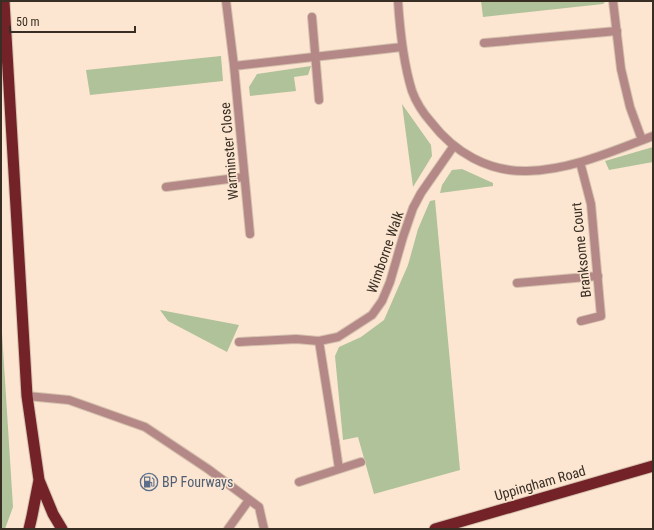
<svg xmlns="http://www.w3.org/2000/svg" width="654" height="530" viewBox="0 0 654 530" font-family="'Roboto Condensed',sans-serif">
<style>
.green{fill:#afc299}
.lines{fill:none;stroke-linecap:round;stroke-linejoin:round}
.service-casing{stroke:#d5c1ae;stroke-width:10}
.minor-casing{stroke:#d5c1ae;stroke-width:10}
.trunk-casing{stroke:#d5c1ae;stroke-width:13}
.service{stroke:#b48886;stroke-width:8}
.minor{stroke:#b48886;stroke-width:8}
.trunk{stroke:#732228;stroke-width:11}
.labels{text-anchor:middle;stroke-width:3;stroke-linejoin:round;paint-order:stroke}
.street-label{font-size:14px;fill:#382e23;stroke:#fce6d1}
.service-label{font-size:14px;fill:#4e5e75;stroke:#fce6d1;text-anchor:start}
</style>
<rect width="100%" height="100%" fill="#fce6d1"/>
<path class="green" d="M481,1H606L603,4L483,17Z
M221,56L223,81L90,95L86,70Z
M311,66L308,75L294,77L296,91L250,96L249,87L257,74Z
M402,104L431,145L432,156L413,187Z
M653,147V162L609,170L605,161Z
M462,169L493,183V186L440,193L442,185L452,170Z
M435,200L460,470L374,494L358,437L343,440L335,356L339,347L361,337L384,320L408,265L418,229L430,201Z
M160,310L239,325L227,352L168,321Z
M1,317L13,507L5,529H1Z"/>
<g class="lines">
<defs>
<path id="service" d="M312,17L319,100
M484,43L617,31
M166,187L244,177
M517,283L598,276
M27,396L69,400L145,427L208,469L259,507L264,529
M335,442L339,469
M299,482L361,462
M228,529L249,500"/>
<path id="minor" d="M226,1L234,66L402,47
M398,1C400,32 403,62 412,91C416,102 423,113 431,122C454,152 488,172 527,171C571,170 613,151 653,136
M613,1L621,69L630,107L642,140
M234,66L250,234
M580,162L591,204L601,316L581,321
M319,341L335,442
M239,342L296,339L319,341L338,337L372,315L382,301L390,282L403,237L413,208L421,193L453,147"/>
<path id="trunk" d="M4,1L27,396L39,480L53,514L62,529
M29,529L32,516L39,480
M435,529L653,466"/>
</defs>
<use href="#service" class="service-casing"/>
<use href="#minor" class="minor-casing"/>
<use href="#trunk" class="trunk-casing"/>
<use href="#service" class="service"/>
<use href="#minor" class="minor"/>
<use href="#trunk" class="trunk"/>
</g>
<defs>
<symbol id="fuel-ring" viewBox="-11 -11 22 22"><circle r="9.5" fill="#fce6d1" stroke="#5c6f8a" stroke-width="1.5"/><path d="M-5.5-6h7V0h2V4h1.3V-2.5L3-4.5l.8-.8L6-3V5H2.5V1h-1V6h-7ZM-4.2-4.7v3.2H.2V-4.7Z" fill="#5c6f8a"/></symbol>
</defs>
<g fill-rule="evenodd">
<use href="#fuel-ring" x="139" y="472" width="20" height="20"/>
</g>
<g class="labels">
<g class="street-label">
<text transform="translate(229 151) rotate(-95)" y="5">Warminster Close</text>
<text transform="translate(581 250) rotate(-96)" y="5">Branksome Court</text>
<text transform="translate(385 252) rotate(-71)" y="5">Wimborne Walk</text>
<text transform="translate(540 483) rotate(-16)" y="5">Uppingham Road</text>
</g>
<g class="service-label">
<text x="162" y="487">BP Fourways</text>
</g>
</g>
<rect width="654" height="530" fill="none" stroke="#382e23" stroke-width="4"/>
<path d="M10 26v6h125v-6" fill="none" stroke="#382e23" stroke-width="2"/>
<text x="16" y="26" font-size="12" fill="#382e23" stroke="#fce6d1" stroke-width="3" paint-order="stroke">50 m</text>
</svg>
